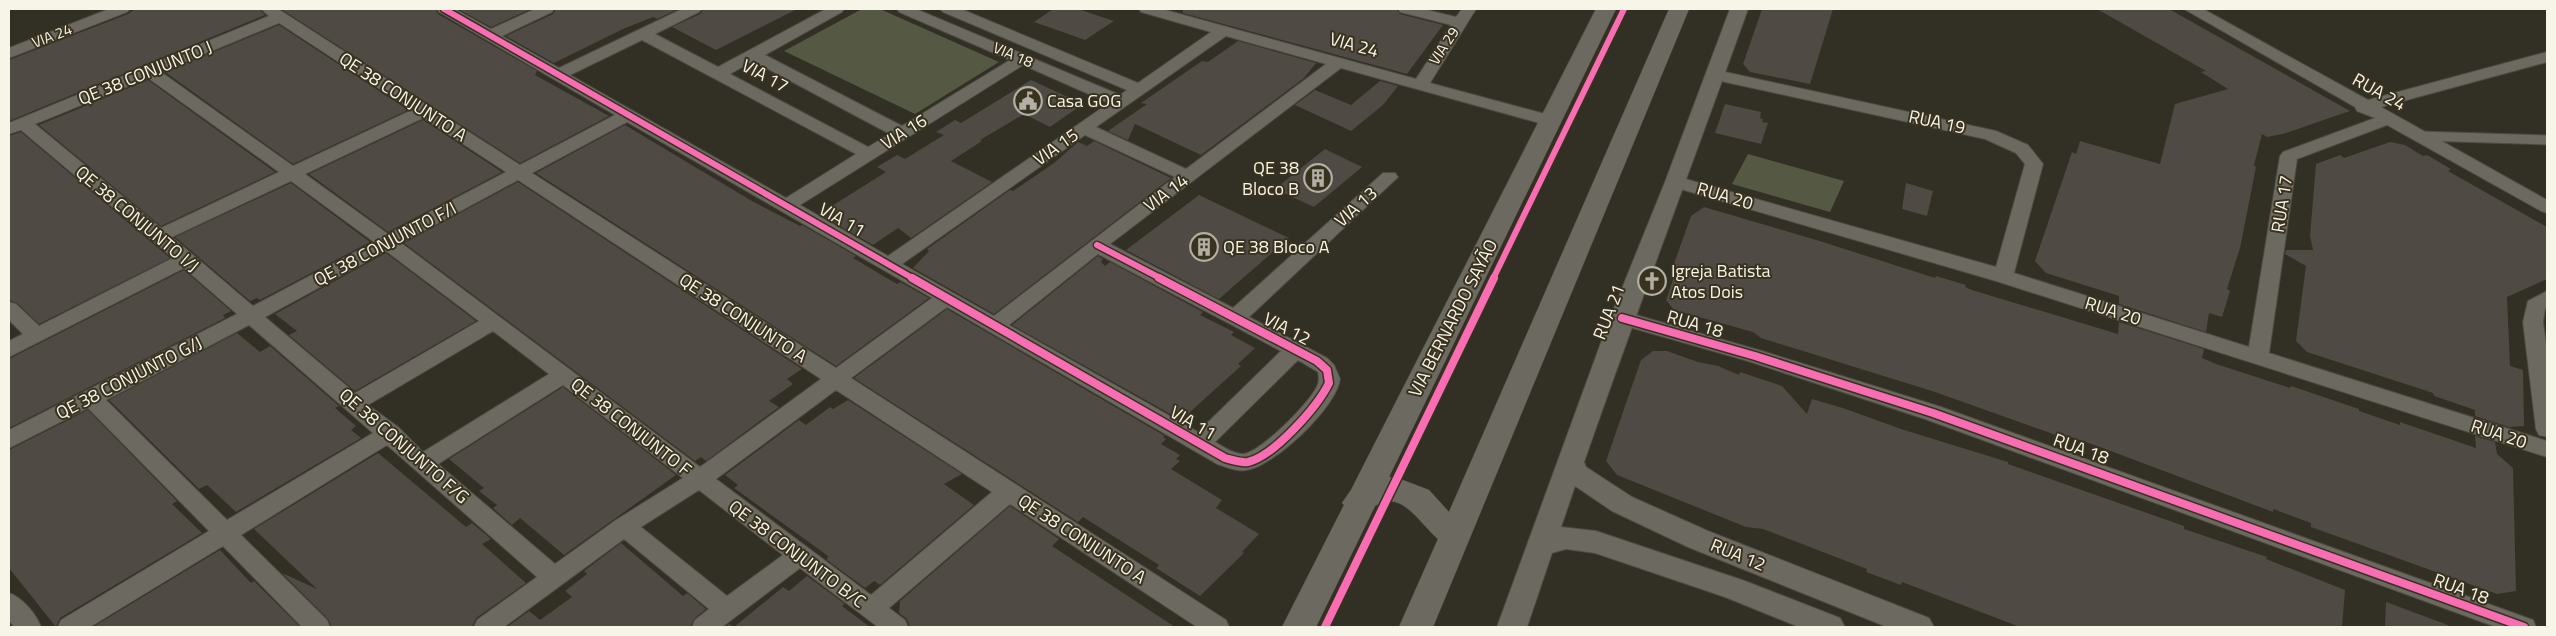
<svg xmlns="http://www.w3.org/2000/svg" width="2556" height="636" viewBox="0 0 2556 636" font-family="'Titillium Web',sans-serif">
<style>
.green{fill:#555943}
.building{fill:#4f4a43}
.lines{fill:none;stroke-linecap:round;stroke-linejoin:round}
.service-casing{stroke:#4d4b42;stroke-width:11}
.minor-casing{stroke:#4d4b42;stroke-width:2}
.tertiary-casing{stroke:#4d4b42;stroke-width:2}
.secondary-casing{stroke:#4d4b42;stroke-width:1}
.service{stroke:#6c6961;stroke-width:9}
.minor{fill:#6c6961;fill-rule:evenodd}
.tertiary{fill:#6c6961;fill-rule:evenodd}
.secondary{fill:#6c6961;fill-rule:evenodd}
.cycleway-far1-casing{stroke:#38321f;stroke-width:9}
.cycleway-casing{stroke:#38321f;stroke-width:11}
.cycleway-far1{stroke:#f96db3;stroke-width:6}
.cycleway{stroke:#f96db3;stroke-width:8}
.labels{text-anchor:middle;stroke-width:4;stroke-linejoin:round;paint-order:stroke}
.far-street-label{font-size:15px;fill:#f7f4e8;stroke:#38321f}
.street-label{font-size:18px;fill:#f7f4e8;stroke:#38321f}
.poi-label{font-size:18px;fill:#f7f4e8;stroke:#38321f;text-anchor:start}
</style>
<rect width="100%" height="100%" fill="#322f25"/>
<path class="green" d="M862,9H880L999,62L915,114L784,51Z
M1748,154L1844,181L1830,212L1732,184Z"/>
<path class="building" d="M135,9H259L265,15L9,121V60L128,14Z
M281,9H435L438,14L537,71L535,75L609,116L520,163Z
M458,9H531L491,27Z
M556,9H678L657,19L653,17L623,29L554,63L506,36L553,14Z
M704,9H797L716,50L672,27L700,14Z
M1053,9H1078L1114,21L1085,40L1034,22Z
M1183,9H1396L1400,14L1443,25L1407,74L1183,13Z
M1762,9H1833L1810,84L1750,72L1743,64Z
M2097,9H2169L2350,111L2283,134L2267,137L2262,134L2254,165L2256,167L2240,248L2227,289L2230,291L2222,317L2209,313L2206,332L2119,304V296L2046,273L2035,261L2072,152L2076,154L2080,141L2160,164L2175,104L2228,89L2201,72L2206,71Z
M279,25L408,110L293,164L165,72Z
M1238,41L1316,63L1304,78L1201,155L1135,124L1128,140L1108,131L1147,104L1141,103L1202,61L1208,62Z
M148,80L275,172L161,226L39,125Z
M1031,80L1083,104L1050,127L1024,114L980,140L982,141L951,161L992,182L911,238L898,228L873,245L819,214L886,172L877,167L897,155L905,159L944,135L936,132L955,120L961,123Z
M1380,81L1398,86L1383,105L1351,131L1295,105L1315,90L1351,105Z
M1725,104L1761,112L1760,118L1763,119L1762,122L1768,123L1761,144L1715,133Z
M423,120L502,172L388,232L309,174Z
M625,125L752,201L800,226L802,225L856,256L853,258L897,284L900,282L929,298L836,366L536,173Z
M21,132L170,258L39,324L17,303L9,300V136Z
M1094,141L1171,178L994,314L913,268L929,251L927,249L1010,190L1013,191L1054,163L1078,142L1087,146Z
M2390,142L2405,145L2423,156L2427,155L2451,169L2448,171L2547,227V279L2507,297L2510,366L2523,370L2524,426L2509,427L2475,416V410L2434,396L2433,393L2307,352L2296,341L2306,266L2285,254L2286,250H2313L2310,236L2316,164L2340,155L2344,158Z
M1325,149L1362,167L1314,207L1275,189Z
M518,182L802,369L787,379L793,384L769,401L779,407L706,461L701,457L695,461L404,243Z
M291,183L370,242L260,300L257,298L250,301L175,237Z
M1906,183L1933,191L1927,216L1902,209Z
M1199,195L1289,238L1219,299L1126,250Z
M1704,207L1823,242L1935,278L1936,276L1966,285L1965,287L1972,290L2118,334L2119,322L2204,349L2202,358L2216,364L2290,388L2291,386L2359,409V411L2400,425V422L2476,448L2475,436L2495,442L2497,454L2513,468L2516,591L2497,594L2311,527V523L2273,509V512L2100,447L2068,436L2067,439L1935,392L1761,338L1753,332L1674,310L1666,300L1675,274L1671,272L1691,216Z
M386,253L476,321L355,391L289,335L297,331L275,314Z
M1098,256L1103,259L1101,262L1105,266L1110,262L1203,312L1200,315L1234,332L1231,335L1255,348L1238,364L1241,366L1181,420L1012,325Z
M184,270L231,311L223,315L225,318L9,428V359Z
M947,309L1165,436L1163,437L1166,439L1161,444L1180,455L1176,459L1180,461L1171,469L1222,500L1216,508L1259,534L1242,552L1244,553L1200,596L1156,568L1159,565L1083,517L1078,522L854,378Z
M237,333L260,352L270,346L339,406L335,408L356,426L351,430L361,438L236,512L207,485L199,489L109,400Z
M1653,351H1667L1698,362L1718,366L1739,375L1740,372L1782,386L1807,414L1812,399L1843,408L1904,430L2008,462V464L2184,526V529L2267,557L2266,559L2345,590L2342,627H2020L1902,582L1901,585L1866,572L1867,569L1763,529L1746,527L1617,475L1606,461L1641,360Z
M563,387L676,475L564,555L520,518L512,525L493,508L497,505L479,491L484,488L449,459Z
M848,400L962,474L944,484L974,505L880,585L874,581L865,588L827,560L828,556L734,488L738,485L725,475L799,420L806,425L830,407L833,409Z
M88,410L177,501L172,504L202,533L60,618L56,627L9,568V450Z
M378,453L466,527L472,523L491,539L482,544L526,583L476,618L472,627H332L328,619L282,573L317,589L254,529Z
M1010,506L1059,539L1052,546L1175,627H910L907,619L899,613L900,601Z
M621,543L683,596L687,593L706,609L694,619L690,627H507L529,611L540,620L572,597L565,591L587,574L584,571Z
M220,550L251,583L254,581L300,627H93Z
M807,576L845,604L842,606L870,627H725L729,624L734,627L783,587L789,591Z
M2386,602L2448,625V627H2385Z"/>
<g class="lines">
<defs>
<path id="service" d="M2421,136L2547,140"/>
<path id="minor" d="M109,9H130L127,12L9,58V48Z
M261,9H278L286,14L520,165L615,115L439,12L437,9H455L491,29L535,9H554L552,12L502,36L559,68L682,9H702L699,12L655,34L718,67L826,9H844L842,12L765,55L902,126L1010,60L899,12L897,9H916L1120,95L1127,90L943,12L940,9H961L1138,83L1211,32L1141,12L1139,9H1162L1416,79L1451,25L1400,12L1398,9H1423L1456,17L1462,9H1476L1430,83L1556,117L1558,121L1556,125L1550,126L1341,68L1110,244L1233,308L1383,173H1395L1398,177L1249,317L1327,358L1334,365L1340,379C1337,407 1274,466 1247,470C1237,472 1226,467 1217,464L947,307L851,378L1226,620L1229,627H1197L1010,504L889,608L905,620L908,627H878L800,568L722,627H692L695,620L709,609L624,539L504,627H474L477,620L537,577L387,445L241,535L327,620L330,627H302L223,546L90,627H58L61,620L209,531L88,408L9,448V430L237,314L184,268L9,357V341L23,334L9,320V302L16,304L39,326L173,258L21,130L9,134V123L269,16ZM279,23L412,110L293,166L161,72ZM1226,36L1326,64L1186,169L1096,127ZM642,40L856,154L786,198L570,75ZM753,61L890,134L868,147L730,74ZM1023,65L1109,103L888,256L800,205ZM148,78L279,172L161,228L35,124ZM423,118L506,172L388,234L305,174ZM627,122L932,298L836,368L532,173ZM1085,135L1175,177L994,316L902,264ZM518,180L821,379L700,467L401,243ZM291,181L374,242L253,306L172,237ZM386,251L479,321L355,393L265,317ZM1098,254L1281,351L1198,432L1009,325ZM249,325L373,433L227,520L106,400ZM493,331L549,374L423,452L398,427L368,405ZM1298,360L1318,372C1319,376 1319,380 1318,384C1313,400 1260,453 1243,454C1233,454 1224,447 1215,442ZM563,385L683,478L616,520L555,564L438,464ZM836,390L992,492L871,595L716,479ZM699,490L783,555L727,596L641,527Z
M2184,9H2203L2368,100L2547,52V62L2381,107L2547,200V213L2541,211L2387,125L2297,159L2269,353L2547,441V457L1996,281L1670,186L1667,182L1670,178H1682L1996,267L2025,164L2016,153L1985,139L1716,80L1708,75L1716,70L1996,131L2028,145L2043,164L2014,273L2249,347L2280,156L2283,152L2375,118L2357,111L2355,107Z
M2547,291V307L2545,309L2543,322L2547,352V437L2539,435L2536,429L2523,322L2528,301Z
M1622,311L1762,351L1941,407L2533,620L2536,627H2496L1925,419L1748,361L1615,323L1612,318L1615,313Z
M9,593C23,598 36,614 41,627H14L9,620Z"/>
<path id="tertiary" d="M1730,9H1748C1694,160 1637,310 1584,462L1586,467L1632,497L1708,531L1929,618L1934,627H1887L1688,547L1612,511L1575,486L1561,527L1596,531L1745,581L1840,618L1845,627H1799L1725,597L1595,553L1566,549L1552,553L1527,627H1497L1610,318L1665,182Z"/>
<path id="secondary" d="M1596,9H1616L1389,477L1400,479L1429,490L1449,512L1669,9H1689L1433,627H1399L1438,539C1420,524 1401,488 1375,506L1316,627H1282L1344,505L1342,503L1351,490Z"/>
</defs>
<use href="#service" class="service-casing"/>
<use href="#minor" class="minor-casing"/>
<use href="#tertiary" class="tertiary-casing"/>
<use href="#secondary" class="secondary-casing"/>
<use href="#service" class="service"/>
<use href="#minor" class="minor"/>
<use href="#tertiary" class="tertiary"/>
<use href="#secondary" class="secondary"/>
<defs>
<path id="cycleway-far1" d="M444,9L914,279
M1097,245L1162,279
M1493,279L1624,9"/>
<path id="cycleway" d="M912,278L1225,458C1232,460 1240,463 1248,462C1274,456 1318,406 1329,383L1327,370L1317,361L1159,278
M1622,318L1755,356L1933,413L2524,627
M1325,627L1494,278"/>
</defs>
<use href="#cycleway-far1" class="cycleway-far1-casing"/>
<use href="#cycleway" class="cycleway-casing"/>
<use href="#cycleway-far1" class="cycleway-far1"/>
<use href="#cycleway" class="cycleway"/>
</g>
<defs>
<symbol id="civic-ring" viewBox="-11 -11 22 22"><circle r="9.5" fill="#38321f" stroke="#b2afa4" stroke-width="1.5"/><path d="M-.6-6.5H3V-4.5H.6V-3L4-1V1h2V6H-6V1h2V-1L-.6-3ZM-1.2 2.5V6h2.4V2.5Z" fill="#b2afa4"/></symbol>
<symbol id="building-ring" viewBox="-11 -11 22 22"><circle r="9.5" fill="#38321f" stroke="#b2afa4" stroke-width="1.5"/><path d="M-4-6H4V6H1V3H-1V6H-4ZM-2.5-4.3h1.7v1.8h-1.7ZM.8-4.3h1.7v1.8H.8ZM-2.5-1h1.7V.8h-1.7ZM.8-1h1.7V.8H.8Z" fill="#b2afa4"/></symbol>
<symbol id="church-ring" viewBox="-11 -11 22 22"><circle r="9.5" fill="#38321f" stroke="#b2afa4" stroke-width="1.5"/><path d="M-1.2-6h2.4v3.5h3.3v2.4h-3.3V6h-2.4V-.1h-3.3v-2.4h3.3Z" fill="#b2afa4"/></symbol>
</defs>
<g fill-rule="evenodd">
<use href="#civic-ring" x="1012" y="85" width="32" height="32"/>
<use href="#building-ring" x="1302" y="162" width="32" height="32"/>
<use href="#building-ring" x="1188" y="231" width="32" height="32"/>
<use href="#church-ring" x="1636" y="265" width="32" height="32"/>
</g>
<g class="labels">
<g class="far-street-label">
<text transform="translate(52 36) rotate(-21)" y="5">VIA 24</text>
<text transform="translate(1444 46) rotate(-57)" y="5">VIA 29</text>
<text transform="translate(1013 55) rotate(23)" y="5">VIA 18</text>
</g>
<g class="street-label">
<text transform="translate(1354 45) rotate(15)" y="6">VIA 24</text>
<text transform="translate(145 73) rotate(-22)" y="6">QE 38 CONJUNTO J</text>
<text transform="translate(765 76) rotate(28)" y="6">VIA 17</text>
<text transform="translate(2379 92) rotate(29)" y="6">RUA 24</text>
<text transform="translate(403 97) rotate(33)" y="6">QE 38 CONJUNTO A</text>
<text transform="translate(1937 122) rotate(12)" y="6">RUA 19</text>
<text transform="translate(904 132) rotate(-32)" y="6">VIA 16</text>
<text transform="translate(1056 147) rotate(-35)" y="6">VIA 15</text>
<text transform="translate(1166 193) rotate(-37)" y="6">VIA 14</text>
<text transform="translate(1725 196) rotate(16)" y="6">RUA 20</text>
<text transform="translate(2282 204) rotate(-81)" y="6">RUA 17</text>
<text transform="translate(1356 207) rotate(-42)" y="6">VIA 13</text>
<text transform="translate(137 219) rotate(40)" y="6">QE 38 CONJUNTO I/J</text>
<text transform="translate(842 220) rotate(30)" y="6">VIA 11</text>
<text transform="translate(385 244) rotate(-28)" y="6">QE 38 CONJUNTO F/I</text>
<text transform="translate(2113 311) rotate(17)" y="6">RUA 20</text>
<text transform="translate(1609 312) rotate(-69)" y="6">RUA 21</text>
<text transform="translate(743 318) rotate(33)" y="6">QE 38 CONJUNTO A</text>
<text transform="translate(1453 318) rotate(-63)" y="6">VIA BERNARDO SAYÃO</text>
<text transform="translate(1695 324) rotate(16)" y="6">RUA 18</text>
<text transform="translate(1287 329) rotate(27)" y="6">VIA 12</text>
<text transform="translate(129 378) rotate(-27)" y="6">QE 38 CONJUNTO G/J</text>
<text transform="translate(1193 423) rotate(30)" y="6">VIA 11</text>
<text transform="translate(631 427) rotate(38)" y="6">QE 38 CONJUNTO F</text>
<text transform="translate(2499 434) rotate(18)" y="6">RUA 20</text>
<text transform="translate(404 446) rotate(41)" y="6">QE 38 CONJUNTO F/G</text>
<text transform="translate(2081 449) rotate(20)" y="6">RUA 18</text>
<text transform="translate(1082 539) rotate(33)" y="6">QE 38 CONJUNTO A</text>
<text transform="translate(797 554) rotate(37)" y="6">QE 38 CONJUNTO B/C</text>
<text transform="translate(1738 555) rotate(22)" y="6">RUA 12</text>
<text transform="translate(2461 589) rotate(20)" y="6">RUA 18</text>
</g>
<g class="poi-label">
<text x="1047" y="107">Casa GOG</text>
<text x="1299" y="174" text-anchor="end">QE 38<tspan x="1299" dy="21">Bloco B</tspan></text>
<text x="1223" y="253">QE 38 Bloco A</text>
<text x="1671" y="277">Igreja Batista<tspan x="1671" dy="21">Atos Dois</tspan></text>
</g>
</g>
<rect width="2556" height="636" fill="none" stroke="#f7f4e8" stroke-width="20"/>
</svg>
